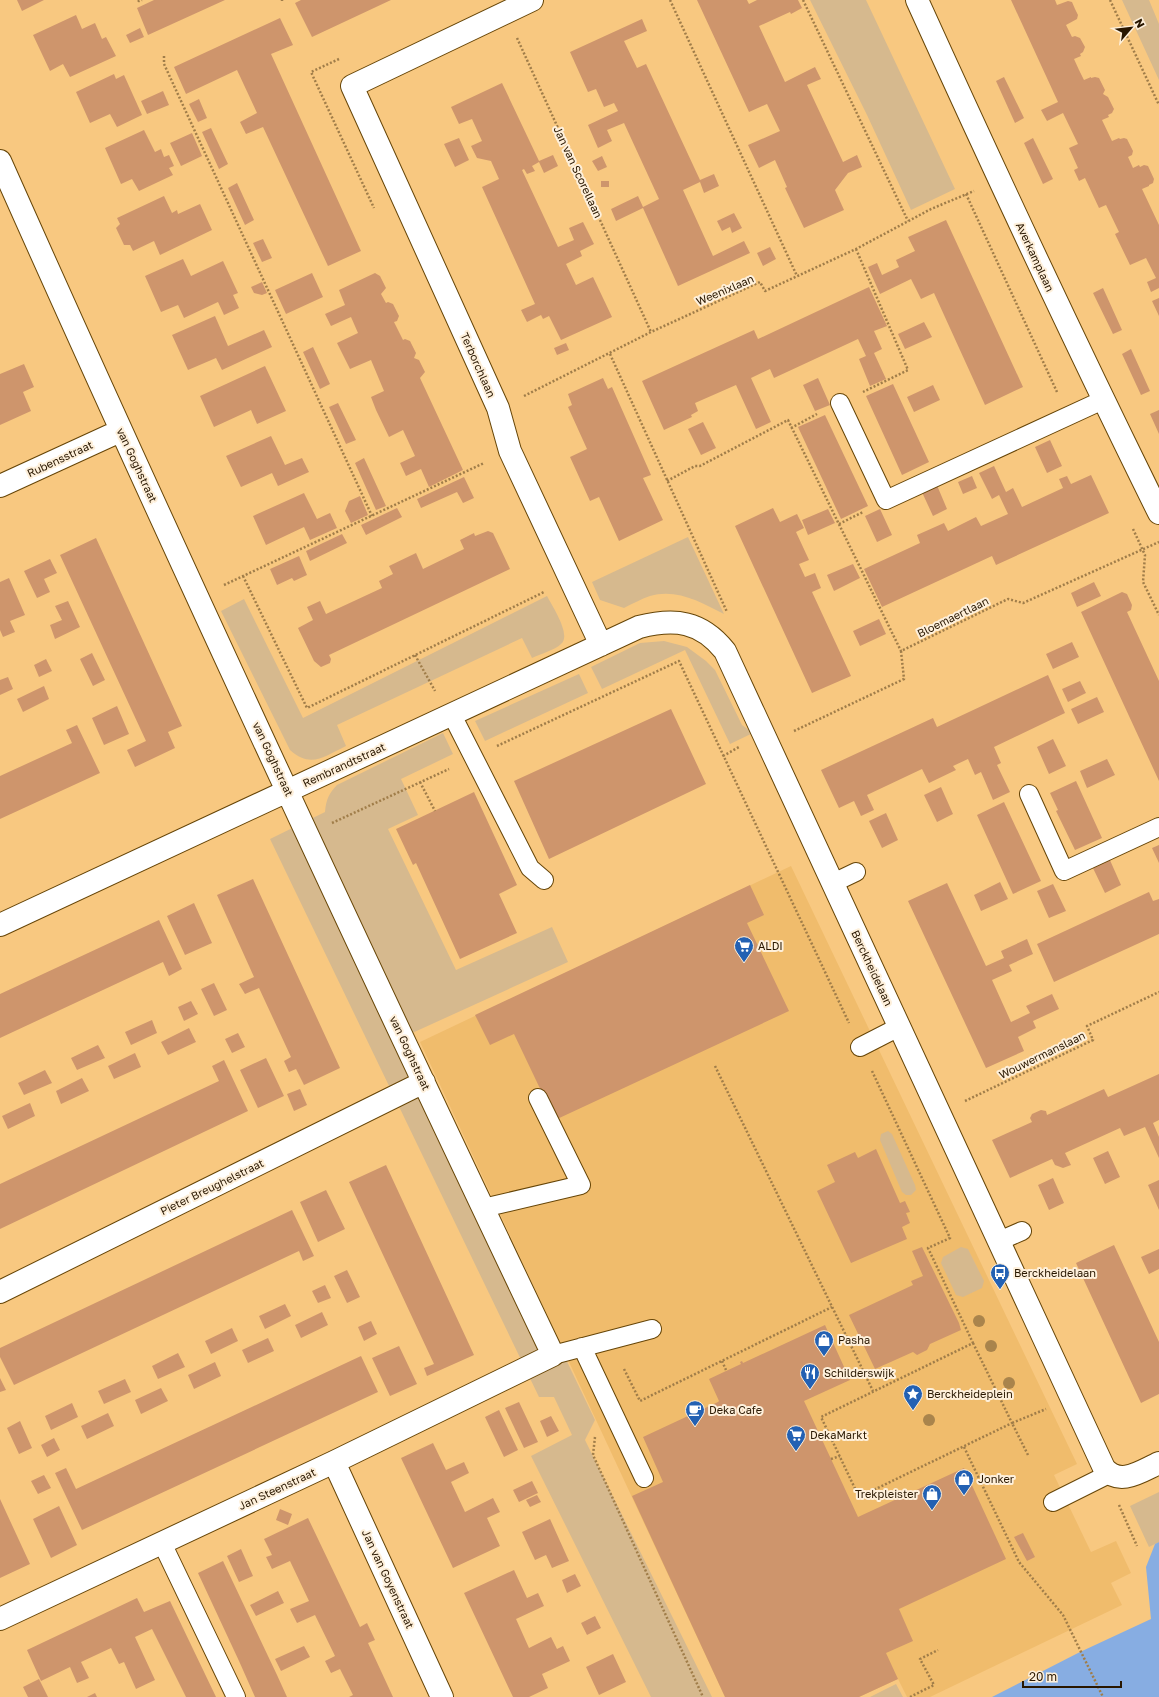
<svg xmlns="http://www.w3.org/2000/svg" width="1159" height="1697" viewBox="0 0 1159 1697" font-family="'Golos Text',sans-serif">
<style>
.built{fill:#f0bc6c}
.green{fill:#d6b98e}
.water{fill:#87ade2}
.building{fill:#ce956c}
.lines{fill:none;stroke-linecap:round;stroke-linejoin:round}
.service-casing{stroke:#664507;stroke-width:20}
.minor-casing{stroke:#664507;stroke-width:24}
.path{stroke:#a07d49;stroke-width:2.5;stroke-dasharray:2 2;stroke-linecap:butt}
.service{stroke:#fff;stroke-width:18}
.minor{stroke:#fff;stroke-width:22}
.tree{fill:#a9844c}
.labels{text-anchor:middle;stroke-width:4;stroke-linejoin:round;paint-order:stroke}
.street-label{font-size:11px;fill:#291700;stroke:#fef0db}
.poi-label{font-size:11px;fill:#291700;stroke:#fef0db;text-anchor:start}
</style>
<rect width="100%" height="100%" fill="#f8c880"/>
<path class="built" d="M791,866L1077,1464L1054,1475L1091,1552L1116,1541L1131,1573L1111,1583L1122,1605L930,1697H907L898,1679L859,1697H725L420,1042Z"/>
<path class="green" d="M810,0H866L955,189L911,210L867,115Z
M1122,0H1149L1159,24V80Z
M688,537L724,614C701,602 676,588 650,596C641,599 632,604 624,608L600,600L592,582Z
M547,596C552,606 572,635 561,644C555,650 540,654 532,658L522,638L337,725L346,746C325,756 311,769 290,750L221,611L244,599L303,718Z
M664,641L687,647L706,661L715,670L742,725L753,733L730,744L685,650L602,689L591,667L640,643Z
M579,674L588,693L485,741L475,721Z
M443,733L453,754L401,779L418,815L388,829L456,970L552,927L568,962L410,1034L595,1420L585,1440L712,1697H651L531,1456L572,1435L554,1397H539L270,839L325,812C326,800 329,793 337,785Z
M888,1131L892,1134L915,1185L916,1190L911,1195H906L902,1192L880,1140L881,1134Z
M961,1247L968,1249L984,1281L982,1288L963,1297L956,1295L941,1263L943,1257Z
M1159,1492V1542L1149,1547L1130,1506Z
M896,1684L903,1697H870Z"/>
<path class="water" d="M1159,1542V1697H992L1080,1652L1151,1619L1146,1567L1155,1544Z"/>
<path class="building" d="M17,0H44L22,11Z
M154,0H225L148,35L137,8Z
M301,0H391L312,37L295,3Z
M697,0H747L749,4L757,0H798L802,8L791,14L790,12L759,26L785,82L815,67L821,79L807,85L843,162L857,155L862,167L848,173L835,190L844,210L804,228L785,188L787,187L775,160L759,168L748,145L780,131L767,104L749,112Z
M1011,0H1055L1057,5L1068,1L1072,2L1075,9L1078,15L1077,19L1066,25L1072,37L1075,36L1080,38L1085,47L1083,52L1080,54L1081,56L1074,59L1079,70L1084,80L1091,77V78L1095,77L1099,78L1105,90L1103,94L1108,97L1114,109L1112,113L1108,115L1109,117L1102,120L1112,141L1119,138L1120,139L1124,138L1127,139L1133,151L1132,155L1128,157L1133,168L1139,165L1140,167L1144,165L1148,166L1154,179L1153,183L1149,185V186L1142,189L1159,225V288L1151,292L1147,282L1156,278L1146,258L1130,265L1115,234L1119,232L1106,205L1099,208L1085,178L1079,181L1074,170L1078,168L1069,148L1078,144L1063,113L1047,121L1041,110L1058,102Z
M76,15L82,29L95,23L102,39L106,37L116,56L70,77L63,64L50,71L33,35Z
M280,18L293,45L271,54L361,251L328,266L263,127L246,134L240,122L257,113L237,70L186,94L174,67Z
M642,19L647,31L624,41L637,68L646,64L700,180L714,174L719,186L704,193L700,182L683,190L713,256L744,241L750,253L678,286L643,208L616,221L611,209L638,196L643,207L659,199L624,123L607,130L612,141L598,148L588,125L618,111L614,103L604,107L596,89L588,92L570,52Z
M140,28L144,37L130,43L126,35Z
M114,74L116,79L124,75L142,115L117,127L110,114L90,123L76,92Z
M1004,77L1024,118L1015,123L996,81Z
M502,83L539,161L553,155L558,166L544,173L539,162L532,166L535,171L527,174L524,169L522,170L558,247L574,240L569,228L583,222L594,244L580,251L582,256L566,264L576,285L593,277L612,317L561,340L549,316L543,319L541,315L527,322L521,310L535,304L482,187L499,179L491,161L477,158L471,146L482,141L472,119L459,124L451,107Z
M163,91L169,105L147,114L141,101Z
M199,99L207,118L198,122L189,104Z
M211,128L228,164L219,169L202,132Z
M144,130L155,152L161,149L164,157L169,155L174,166L169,168L173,175L139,191L132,179L121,184L105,148Z
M192,133L202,156L181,166L170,143Z
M459,138L469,160L455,167L444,144Z
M1033,138L1053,179L1043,184L1024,143Z
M602,156L607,167L598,171L592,161Z
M601,181H609V187H601Z
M237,183L254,220L245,225L228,188Z
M164,196L172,213L177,210L178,214L200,204L212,230L160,255L154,241L133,251L130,245H124L116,228L120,224L117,218Z
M734,213L742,228L732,233L730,227L722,231L717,221Z
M946,220L1023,387L985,405L934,293L921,299L911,279L880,294L868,267L877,263L882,275L899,267L896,260L915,251L908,237Z
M263,239L272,258L262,262L253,243Z
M770,247L776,259L763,266L757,253Z
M183,259L191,276L223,261L238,293L233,295L239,308L224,315L218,302L184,318L178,305L161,312L145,276Z
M312,273L323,297L286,314L275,290Z
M375,273L380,276L386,288L381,294L386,303L388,302L393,304L399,316L397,321L394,322L403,340L405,339L410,341L416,353L414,358L419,360L425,372L420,378L463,470L429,487L421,469L406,476L400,463L415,456L403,430L389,437L376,410L371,397L384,391L371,360L350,369L337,343L358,333L351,317L331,326L325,314L345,305L339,290Z
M262,282L267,293L262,295L254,293L251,287Z
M869,287L887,326L874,331L882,349L874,353L886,379L870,386L859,359L866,356L858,339L774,378L770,369L751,378L771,422L756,429L736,385L695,403L698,411L691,415L692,417L664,430L642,381L754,330L758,339Z
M1103,288L1122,330L1113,334L1093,293Z
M1159,298V316L1152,301Z
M215,316L228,346L264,330L272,347L222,370L216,358L188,370L172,335Z
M924,322L932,337L905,349L898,334Z
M566,343L569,350L557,355L554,348Z
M313,347L330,384L320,389L303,352Z
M1131,349L1150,391L1141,395L1122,354Z
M24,364L34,387L23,392L31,411L0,425V374Z
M265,366L286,411L257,424L251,410L214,427L200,396Z
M603,378L608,389L612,387L651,475L643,478L663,520L619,541L599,497L590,501L570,457L587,449L568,407L572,405L568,394Z
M818,378L830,405L815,411L803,385Z
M893,384L929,462L902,475L866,396Z
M933,385L940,400L914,412L907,397Z
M338,403L356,440L346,444L329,407Z
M1159,410V434L1150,414Z
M825,415L868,506L841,519L798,427Z
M703,422L716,448L701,455L688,429Z
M271,436L285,465L302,458L309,472L278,486L272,473L241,487L226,456Z
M1050,440L1062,466L1047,473L1035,447Z
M364,458L386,506L376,510L355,463Z
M994,466L1006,492L1013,488L1022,507L1063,488L1059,479L1067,476L1071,484L1091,475L1109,513L996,565L992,556L882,607L864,569L920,543L917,535L944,523L948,531L976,517L981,526L1008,514L999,495L992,499L979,473Z
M972,476L977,488L963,494L958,482Z
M464,477L474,498L463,503L457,492L421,508L417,499Z
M936,483L947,509L933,516L921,490Z
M304,493L317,519L330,513L337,528L310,540L304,527L266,545L253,516Z
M360,496L368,515L351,523L345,511L349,501Z
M397,508L402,517L366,535L361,525Z
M773,508L780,522L797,514L804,528L796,532L809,560L799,564L805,577L815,573L821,588L812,592L851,676L812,693L735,526Z
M828,509L835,523L808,535L802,520Z
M880,509L892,535L877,542L865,516Z
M488,531L493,533L510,569L329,655L331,659L330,663L321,667L314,661L298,628L313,620L307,607L320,601L326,614L382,588L379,581L393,574L389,566L416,553L423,569L464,549L460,540L474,533L475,536Z
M342,534L347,543L310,561L306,551Z
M96,538L182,726L168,732L175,748L135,767L127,750L146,741L60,555Z
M299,556L307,575L294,581L292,578L277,585L270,569Z
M50,559L57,573L44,579L50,592L37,598L24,571Z
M853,564L860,578L834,591L827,575Z
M9,578L25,615L10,621L15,632L3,637L0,630V582Z
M1094,582L1101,596L1077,607L1071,593Z
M1122,592L1127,594L1132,605L1131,610L1127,612L1159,681V781L1081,612Z
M68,601L80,627L55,639L50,625L62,620L55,606Z
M879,619L886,634L860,646L853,631Z
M1072,642L1079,657L1053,669L1046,654Z
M92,653L105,680L93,686L80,659Z
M46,659L52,671L39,677L34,665Z
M1048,675L1065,713L994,747L1001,763L997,765L1010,792L993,800L981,772L975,775L968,759L953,766L956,770L929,783L922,769L867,795L874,810L861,816L854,801L839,808L821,770L933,718L937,727Z
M8,677L13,689L0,695V680Z
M1080,681L1086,693L1068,702L1062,689Z
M44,686L49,699L23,712L17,699Z
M1097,697L1104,712L1078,724L1071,709Z
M117,706L129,734L104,745L92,718Z
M671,709L706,784L549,859L514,781Z
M77,725L100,773L0,819V776L72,743L66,730Z
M1053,739L1066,766L1049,774L1037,747Z
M1107,759L1115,775L1087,788L1080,771Z
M1076,781L1102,838L1075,850L1056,811L1058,810L1050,793Z
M941,787L953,814L937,822L924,795Z
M474,792L517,885L499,894L517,933L460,959L416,863L413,865L396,829Z
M1004,802L1041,881L1013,894L977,815Z
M886,813L898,840L882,848L869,821Z
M1159,845V863L1152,848Z
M1109,858L1121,885L1105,893L1092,866Z
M253,879L340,1068L304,1085L296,1069L289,1072L284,1061L291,1057L259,988L245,994L239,984L254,977L217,895Z
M1000,882L1008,899L981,911L974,895Z
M947,883L986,966L1004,958L1001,951L1027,939L1033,954L1009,965L1012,971L992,980L1011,1022L1030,1013L1026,1006L1052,994L1059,1009L1033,1021L1036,1028L1018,1037L1024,1051L986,1068L908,901Z
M1053,884L1066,911L1049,918L1037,891Z
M750,885L764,915L747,923L789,1011L555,1120L514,1034L490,1045L475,1015Z
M1149,892L1153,901L1159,899V934L1054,982L1037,944Z
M194,903L212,943L185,955L167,916Z
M159,920L182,969L169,976L163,962L0,1038V994Z
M214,983L227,1010L214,1016L201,989Z
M191,1001L198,1014L184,1021L178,1007Z
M152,1020L157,1033L131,1045L125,1032Z
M189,1028L196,1042L168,1055L161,1042Z
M238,1033L245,1047L232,1053L225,1039Z
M98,1045L105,1058L77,1070L71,1058Z
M135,1053L141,1067L114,1079L108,1066Z
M266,1058L284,1096L258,1108L240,1070Z
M224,1060L248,1111L0,1229V1184L219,1081L212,1066Z
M45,1070L52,1083L24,1095L18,1083Z
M1159,1074V1120L1153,1123L1159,1137V1158L1145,1127L1124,1136L1120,1128L1065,1153L1071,1165L1063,1168L1055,1165L1052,1159L1010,1178L992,1140L1032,1122L1030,1118L1032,1114L1041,1110L1046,1111L1047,1115L1104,1089L1108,1097Z
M82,1078L89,1091L61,1104L56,1091Z
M300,1089L307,1105L294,1111L287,1094Z
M30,1103L35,1116L8,1129L2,1116Z
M876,1149L900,1203L905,1201L910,1212L906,1213L910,1223L902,1227L907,1239L851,1263L817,1191L835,1182L827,1165L855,1152L858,1158Z
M1108,1151L1120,1177L1105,1184L1093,1158Z
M386,1165L474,1355L427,1376L424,1368L434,1364L349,1182Z
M1053,1178L1064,1203L1049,1210L1038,1185Z
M1159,1180V1210L1148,1185Z
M326,1190L345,1229L318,1242L300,1202Z
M292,1210L314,1256L303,1261L299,1251L14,1385L0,1357V1348Z
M1114,1245L1159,1342V1394L1141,1403L1076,1263Z
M922,1247L959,1323L961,1330L930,1344L927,1350L917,1355L913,1352L875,1369L849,1315L913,1285L911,1281L923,1276L912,1251Z
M1159,1249V1269L1149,1274L1141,1257Z
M347,1270L360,1297L347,1303L334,1276Z
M325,1285L331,1298L318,1303L312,1291Z
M285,1304L291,1316L265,1329L259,1316Z
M322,1312L328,1325L301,1338L295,1325Z
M371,1321L377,1334L364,1341L358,1327Z
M825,1325L850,1380L804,1401L858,1517L964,1468L1006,1559L899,1609L913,1641L886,1653L898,1679L859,1697H725L632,1496L663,1482L643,1437L718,1402L719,1401L709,1379L741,1364L740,1362L742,1361L743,1363Z
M232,1328L238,1341L211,1354L205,1341Z
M268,1338L274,1351L248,1363L242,1350Z
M399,1346L417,1384L390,1396L372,1358Z
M178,1353L185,1367L158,1379L152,1366Z
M361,1356L378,1392L82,1530L55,1473L66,1468L76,1489Z
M215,1362L221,1376L194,1389L188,1375Z
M0,1378L6,1390L0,1392Z
M125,1379L131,1392L104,1404L98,1391Z
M161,1388L168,1401L141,1414L135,1400Z
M519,1402L538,1442L524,1448L505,1408Z
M72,1403L78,1417L51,1430L45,1416Z
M499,1410L518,1450L504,1457L485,1417Z
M108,1413L114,1426L87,1439L81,1426Z
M551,1416L559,1431L547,1437L540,1421Z
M20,1421L32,1448L19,1454L7,1428Z
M54,1438L60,1450L47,1457L41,1445Z
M433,1443L446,1470L464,1462L469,1473L451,1482L465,1512L493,1498L500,1512L487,1518L500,1546L453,1568L401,1458Z
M44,1475L51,1488L38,1494L31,1481Z
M532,1481L538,1493L519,1502L513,1490Z
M537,1495L541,1502L530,1507L526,1500Z
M0,1499L30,1564L0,1578Z
M59,1506L77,1545L51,1558L33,1519Z
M280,1509L292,1514L288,1525L276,1520Z
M308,1518L360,1627L367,1623L375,1640L368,1643L393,1697H349L353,1695L340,1669L331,1673L325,1661L335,1656L315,1615L297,1623L290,1609L309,1601L290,1561L272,1569L266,1557L272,1555L264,1539Z
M550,1519L569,1561L552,1568L546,1555L535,1560L522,1532Z
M1023,1533L1035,1557L1027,1561L1014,1537Z
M241,1549L253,1576L239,1582L227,1556Z
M223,1561L277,1675L287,1697H255L239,1661L198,1573Z
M514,1570L527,1598L538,1593L544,1606L516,1619L529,1648L551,1637L557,1649L563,1646L570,1661L542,1674L548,1688L529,1697H513L464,1593Z
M575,1574L581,1586L567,1593L562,1580Z
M278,1591L284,1603L256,1616L250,1605Z
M137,1598L144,1612L170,1601L216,1697H186L152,1629L135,1637L155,1680L138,1688L136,1689L124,1662L119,1664L111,1648L81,1662L89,1678L77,1683L70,1667L41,1681L27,1650Z
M595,1616L601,1628L587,1635L581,1623Z
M304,1646L310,1657L281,1671L275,1659Z
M613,1654L626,1682L599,1695L586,1667Z
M39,1679L48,1697H28L23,1687Z
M95,1693L97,1697H87Z"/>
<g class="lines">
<defs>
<path id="service" d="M840,403L886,500L1103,400
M452,715L530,868L544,880
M1029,794L1064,871L1159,827
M833,883L856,872
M860,1047L899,1027
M483,1208L581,1185L538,1098
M999,1241L1022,1231
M582,1347L644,1478
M553,1355L652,1329
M1053,1502L1109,1474
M162,1543L236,1697"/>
<path id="minor" d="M532,0L352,86L498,408L510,451L601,645
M917,0C995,172 1075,343 1159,513
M0,161C178,561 364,959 553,1355L334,1462L0,1619
M0,486L120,431
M0,925L639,627C675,618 701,621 725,651L1104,1468C1120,1487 1141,1471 1159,1463
M0,1292L424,1082
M334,1462L442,1697"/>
</defs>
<use href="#service" class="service-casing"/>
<use href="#minor" class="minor-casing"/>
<path class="path" d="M138,0L139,1L142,0
M282,0V1
M670,0L797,276
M803,0L908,221
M1110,0L1159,105
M517,38L651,332
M164,56V64L372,516
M339,59L311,72L374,208
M966,194L1057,392
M856,249L908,370L863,392
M610,354L727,612
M524,396L651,332L760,282L765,291L856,249L931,209L974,191
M791,428L817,414
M667,481L695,466H700L788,420L901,651
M839,524L863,512
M1133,529L1145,555L1143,582L1159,615
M243,576L307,708L544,592
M224,585L484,463
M415,655L435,691
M794,731L904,679L901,651L1008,599L1023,603L1159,542
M497,746L679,661L849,1023
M723,756L739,747
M420,782L435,811
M332,823L449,769
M715,1066L873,1391
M872,1071L950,1238L928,1248L973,1343
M965,1101L1093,1040L1087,1026L1159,992
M973,1343L1012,1423L859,1497L821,1417Z
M722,1361L726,1370
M624,1369L640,1401L832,1307
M595,1437L593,1455L703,1697
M964,1447L1019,1562L1063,1615L1103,1697
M1028,1455L1012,1423L1046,1409
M831,1459L840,1456
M1119,1505L1137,1546
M910,1697L934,1685L920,1659L938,1650"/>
<use href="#service" class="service"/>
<use href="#minor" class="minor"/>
</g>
<g class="tree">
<circle cx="979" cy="1321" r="6"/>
<circle cx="991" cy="1346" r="6"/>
<circle cx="1009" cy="1383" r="6"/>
<circle cx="929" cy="1420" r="6"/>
</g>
<defs>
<symbol id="supermarket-pin" viewBox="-11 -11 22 30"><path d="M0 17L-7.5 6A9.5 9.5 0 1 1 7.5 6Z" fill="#2361b3" stroke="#fef0db"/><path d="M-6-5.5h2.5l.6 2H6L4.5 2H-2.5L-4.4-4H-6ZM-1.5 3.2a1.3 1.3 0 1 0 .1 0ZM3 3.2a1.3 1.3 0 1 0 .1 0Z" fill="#fff"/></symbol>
<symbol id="bus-pin" viewBox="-11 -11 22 30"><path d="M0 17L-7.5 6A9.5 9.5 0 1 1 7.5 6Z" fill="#2361b3" stroke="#fef0db"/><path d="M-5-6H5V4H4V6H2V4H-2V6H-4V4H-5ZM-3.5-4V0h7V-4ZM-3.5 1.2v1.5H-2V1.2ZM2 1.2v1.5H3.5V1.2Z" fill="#fff"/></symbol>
<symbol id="shop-pin" viewBox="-11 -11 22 30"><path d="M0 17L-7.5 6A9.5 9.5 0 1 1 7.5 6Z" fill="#2361b3" stroke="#fef0db"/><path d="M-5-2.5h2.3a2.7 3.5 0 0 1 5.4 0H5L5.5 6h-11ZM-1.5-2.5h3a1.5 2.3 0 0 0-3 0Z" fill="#fff"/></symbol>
<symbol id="restaurant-pin" viewBox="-11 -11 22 30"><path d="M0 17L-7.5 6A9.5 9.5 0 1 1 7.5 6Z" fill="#2361b3" stroke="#fef0db"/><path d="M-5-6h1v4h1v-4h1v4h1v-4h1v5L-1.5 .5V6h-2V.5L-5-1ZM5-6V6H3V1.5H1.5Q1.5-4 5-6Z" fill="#fff"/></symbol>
<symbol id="sight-pin" viewBox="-11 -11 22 30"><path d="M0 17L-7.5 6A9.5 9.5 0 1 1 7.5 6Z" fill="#2361b3" stroke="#fef0db"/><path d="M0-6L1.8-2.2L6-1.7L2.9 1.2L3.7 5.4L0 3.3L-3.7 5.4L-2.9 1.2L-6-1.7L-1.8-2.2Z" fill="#fff"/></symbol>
<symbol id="cafe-pin" viewBox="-11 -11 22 30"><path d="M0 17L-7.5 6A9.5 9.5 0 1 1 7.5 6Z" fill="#2361b3" stroke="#fef0db"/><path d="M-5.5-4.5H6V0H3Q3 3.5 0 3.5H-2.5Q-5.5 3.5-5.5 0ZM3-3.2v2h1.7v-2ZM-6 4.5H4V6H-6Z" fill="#fff"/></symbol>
</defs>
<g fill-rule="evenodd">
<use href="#supermarket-pin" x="733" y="935" width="22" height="30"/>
<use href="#bus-pin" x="989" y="1262" width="22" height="30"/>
<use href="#shop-pin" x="813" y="1329" width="22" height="30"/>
<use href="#restaurant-pin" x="799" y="1362" width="22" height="30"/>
<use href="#sight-pin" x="902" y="1383" width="22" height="30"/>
<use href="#cafe-pin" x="684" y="1399" width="22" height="30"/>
<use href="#supermarket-pin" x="785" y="1424" width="22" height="30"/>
<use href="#shop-pin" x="953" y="1468" width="22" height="30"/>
<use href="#shop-pin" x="921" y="1483" width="22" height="30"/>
</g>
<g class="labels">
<g class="street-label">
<text transform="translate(578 172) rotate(65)" y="4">Jan van Scorellaan</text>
<text transform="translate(1035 257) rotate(65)" y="4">Averkamplaan</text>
<text transform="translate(725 290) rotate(-23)" y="4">Weenixlaan</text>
<text transform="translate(478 365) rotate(66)" y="4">Terborchlaan</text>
<text transform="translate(60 459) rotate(-25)" y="4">Rubensstraat</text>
<text transform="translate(137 465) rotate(65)" y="4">van Goghstraat</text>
<text transform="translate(953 617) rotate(-26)" y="4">Bloemaertlaan</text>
<text transform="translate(273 759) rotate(65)" y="4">van Goghstraat</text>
<text transform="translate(344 765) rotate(-25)" y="4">Rembrandtstraat</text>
<text transform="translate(872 968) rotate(65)" y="4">Berckheidelaan</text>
<text transform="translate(410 1053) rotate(65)" y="4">van Goghstraat</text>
<text transform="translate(1042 1055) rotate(-26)" y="4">Wouwermanslaan</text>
<text transform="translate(212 1187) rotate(-26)" y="4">Pieter Breughelstraat</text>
<text transform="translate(277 1489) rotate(-25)" y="4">Jan Steenstraat</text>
<text transform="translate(388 1579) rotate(65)" y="4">Jan van Goyenstraat</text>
</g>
<g class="poi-label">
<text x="758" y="950">ALDI</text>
<text x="1014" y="1277">Berckheidelaan</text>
<text x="838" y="1344">Pasha</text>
<text x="824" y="1377">Schilderswijk</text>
<text x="927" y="1398">Berckheideplein</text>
<text x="709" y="1414">Deka Cafe</text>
<text x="810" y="1439">DekaMarkt</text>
<text x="978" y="1483">Jonker</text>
<text x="918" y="1498" text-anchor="end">Trekpleister</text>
</g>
</g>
<g transform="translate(1131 28) rotate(62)" stroke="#fef0db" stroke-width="3" paint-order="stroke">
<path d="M0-3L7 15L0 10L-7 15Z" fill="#291700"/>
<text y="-6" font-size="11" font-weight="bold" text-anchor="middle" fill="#291700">N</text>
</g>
<path d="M1023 1681v6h98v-6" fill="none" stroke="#291700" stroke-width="2"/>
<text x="1029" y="1681" font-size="12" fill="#291700" stroke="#fef0db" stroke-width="3" paint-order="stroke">20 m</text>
</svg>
